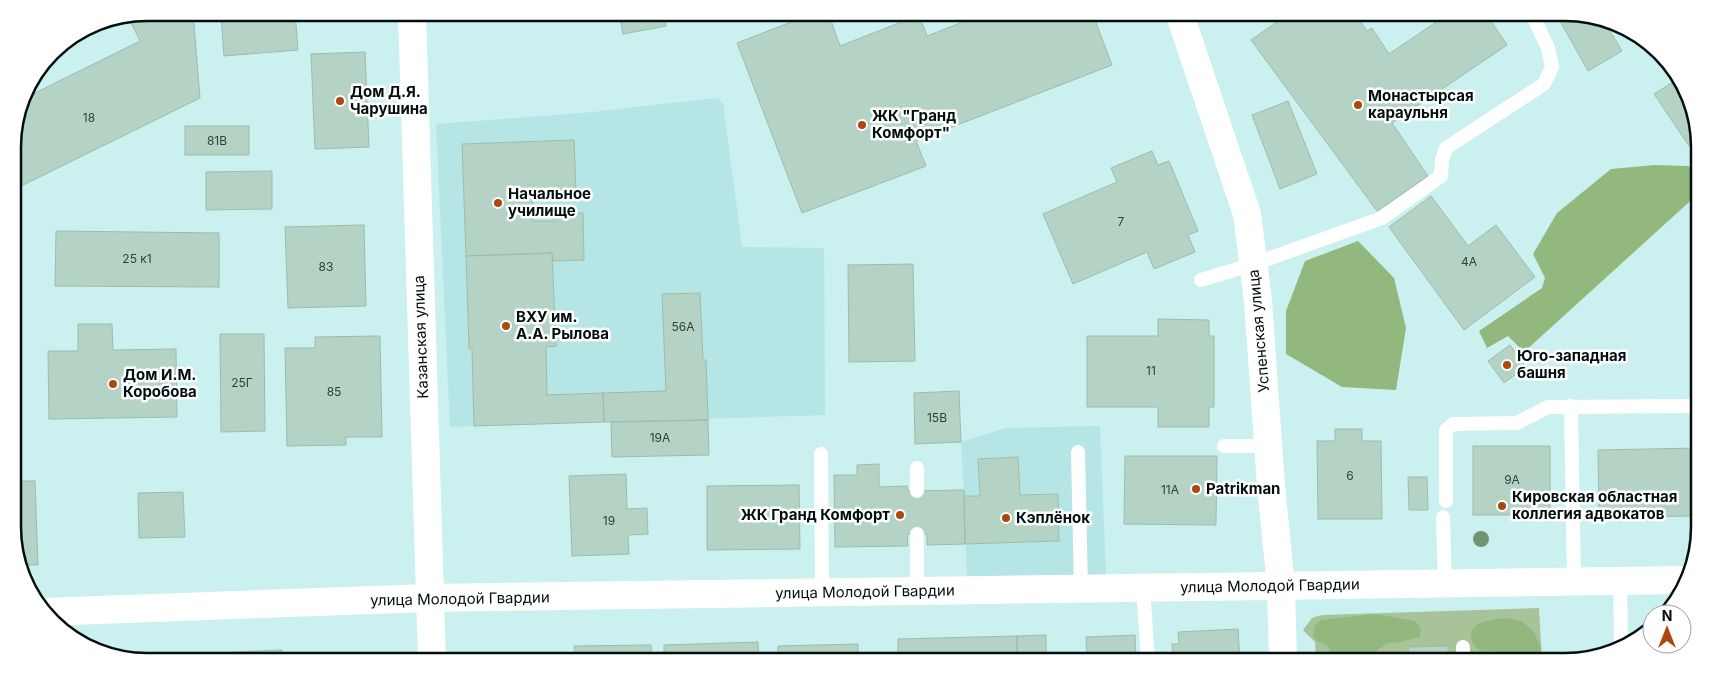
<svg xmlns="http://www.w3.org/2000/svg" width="1712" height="674" viewBox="0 0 1712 674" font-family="Inter,sans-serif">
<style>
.built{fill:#b5e5e4}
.green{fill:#a8c29a}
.forest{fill:#92b87d}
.building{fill:#b4d3c4;stroke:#9dbcad}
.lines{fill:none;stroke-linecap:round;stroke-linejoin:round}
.lane{stroke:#fff;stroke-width:14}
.street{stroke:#fff;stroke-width:28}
.tree{fill:#719572}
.poi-dot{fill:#ab480f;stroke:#fff;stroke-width:2}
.labels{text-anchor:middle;stroke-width:5;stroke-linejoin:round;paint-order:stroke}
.number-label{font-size:12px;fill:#2f403c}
.poi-label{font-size:15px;font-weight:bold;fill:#030f0f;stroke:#fff;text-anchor:start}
.street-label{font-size:15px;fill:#030f0f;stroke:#fff}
.rim{fill:none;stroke:#030f0f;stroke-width:2.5}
</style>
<rect width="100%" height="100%" fill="#caf0ef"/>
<path class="built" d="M717,98L723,103L742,247L824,248L825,415L450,427L436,124L583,113Z
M1100,426L1106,576L967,579L964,490L961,442L1006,428Z"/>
<path class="green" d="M1539,608L1542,661H1316L1315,642L1303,630L1312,618L1322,615Z"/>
<path class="forest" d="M1655,165L1688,166L1698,169V194L1524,352L1508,336L1487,348L1479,331L1542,288L1545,278L1533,254L1557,213L1611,169Z
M1358,241L1394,278L1406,328L1396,390L1342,387L1286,354V311L1305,261Z
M1374,614L1415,621L1421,629L1420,637L1399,642L1387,643L1373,654L1358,657H1348L1340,661H1323L1327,656L1332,653L1326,644L1317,641L1313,636L1315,625L1321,620Z
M1508,618L1521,621L1534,632L1541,648L1538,661H1511C1499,646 1494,654 1479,650C1476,648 1473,645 1472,641C1465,621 1494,619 1508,618Z"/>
<path class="building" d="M148,12H193L200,98L13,190V138L27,88V87L31,95L140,41L128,16Z
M231,12H295L298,50L224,56L221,15L231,14Z
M619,12H664L666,26L623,34Z
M817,12H828L840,46L919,15L927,36L963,22L960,12H1092L1112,65L916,141L926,166L802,213L737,43Z
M1291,12H1354L1367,31L1372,28L1389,54L1451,12H1485L1507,45L1392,123L1428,176L1377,211L1251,40Z
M1555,12H1564L1603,19L1622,51L1588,71Z
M365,52L369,147L315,149L311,54Z
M1676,80L1698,130V140L1689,146L1654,94Z
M1288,101L1317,174L1280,189L1252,115Z
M185,126H249V155H185Z
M574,140L576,191L532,193L533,221H554V214L583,213L584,260L553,261L552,253L466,256L462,144Z
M1152,151L1158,165L1169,161L1198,231L1188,235L1195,252L1154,269L1147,252L1073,284L1043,214L1117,182L1111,168Z
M272,171V209L206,210V172Z
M1431,196L1468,246L1496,225L1535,277L1464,330L1389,227Z
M364,225L366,306L288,308L285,227Z
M56,231L219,233V287L55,286Z
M552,253L556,346L546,347L547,395L603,393L604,422L474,426L472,349H469L466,256Z
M913,264L915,361L849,362L848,265Z
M700,293L703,360H706L708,420L604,422L603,393L666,391L662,294Z
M1158,319L1209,320V336H1214V407H1209V427H1158V407H1087V336H1158Z
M78,324H112L113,350L176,349L177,417L49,419L48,351H78Z
M220,334H264L265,431L221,432Z
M380,336L382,437H346V445L287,446L285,348H315V337Z
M1510,345L1526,367L1504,383L1488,361Z
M959,391L961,442L915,444L914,393Z
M708,420L709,455L612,457L611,422Z
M1335,429H1362V441H1381L1382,519H1318L1317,441H1335Z
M1473,446H1550V515H1473Z
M1699,448V516L1599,517L1598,450Z
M1125,456H1217L1216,525L1124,524Z
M1018,457L1020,495L1058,494L1059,541L965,544L964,496H980L978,459Z
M879,464V487L907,486L908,491L964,490L965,544L927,545V534H907L908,546L835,547L834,475H857V465Z
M626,474L627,509L647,508L648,534L628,535L629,554L572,556L569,476Z
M1408,477H1427L1428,510H1409Z
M15,481H35L38,565H21L15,553Z
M799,485L800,549L707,550V486Z
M183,492L185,537L139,538L138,493Z
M1647,617H1652V626L1646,634L1636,638V632H1647Z
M1238,629L1240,661H1173L1172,644H1179L1178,632Z
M1046,635V661H1017V636Z
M1135,635L1136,661H1087L1086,637Z
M1017,636V661H898V639Z
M758,642L759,661H762H664V645Z
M858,644V661H778V646Z
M651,645L652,661H575L574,646Z
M1448,646V661H1409L1408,647Z
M282,650V661L148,662L120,657Z"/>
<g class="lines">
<path class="lane" d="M1201,280L1254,264L1382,218L1441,176L1442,160L1446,148L1544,84L1552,67L1548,48L1531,12
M1571,406L1574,582
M1224,446H1268
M1078,452L1081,589
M821,454L822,593
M917,468V491
M1446,501V430L1453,424L1517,423L1548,407L1699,406
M1443,517L1445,584
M917,534V591
M1620,581L1621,643
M1143,588L1148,661
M1463,647V661"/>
<path class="street" d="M412,12L432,661
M1179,12L1247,214L1258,301L1271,486L1281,586L1283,661
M44,612L429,598L1685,580"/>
</g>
<circle class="tree" cx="1481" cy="539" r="8"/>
<g class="poi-dot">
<circle cx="340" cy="101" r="5"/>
<circle cx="1358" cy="105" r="5"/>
<circle cx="862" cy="125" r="5"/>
<circle cx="498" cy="203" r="5"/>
<circle cx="506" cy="326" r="5"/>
<circle cx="1507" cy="365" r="5"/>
<circle cx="113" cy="384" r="5"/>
<circle cx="1196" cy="489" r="5"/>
<circle cx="1502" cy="506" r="5"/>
<circle cx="900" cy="515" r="5"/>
<circle cx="1006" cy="518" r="5"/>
</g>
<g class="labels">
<g class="number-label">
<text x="89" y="122">18</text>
<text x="217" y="145">81В</text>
<text x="1121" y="226">7</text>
<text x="137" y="263">25 к1</text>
<text x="1469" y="266">4А</text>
<text x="326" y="271">83</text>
<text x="683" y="331">56А</text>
<text x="1151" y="375">11</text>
<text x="242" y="387">25Г</text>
<text x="334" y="396">85</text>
<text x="937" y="422">15В</text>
<text x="660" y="442">19А</text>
<text x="1350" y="480">6</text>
<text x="1512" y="484">9А</text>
<text x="1170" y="494">11А</text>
<text x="609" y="525">19</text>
</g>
<g class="poi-label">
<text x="350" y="97">Дом Д.Я.<tspan x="350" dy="17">Чарушина</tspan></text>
<text x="1368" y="101">Монастырсая<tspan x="1368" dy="17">караульня</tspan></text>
<text x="872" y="121">ЖК "Гранд<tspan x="872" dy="17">Комфорт"</tspan></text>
<text x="508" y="199">Начальное<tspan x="508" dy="17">училище</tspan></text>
<text x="516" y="322">ВХУ им.<tspan x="516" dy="17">А.А. Рылова</tspan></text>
<text x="1517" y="361">Юго-западная<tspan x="1517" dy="17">башня</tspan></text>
<text x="123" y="380">Дом И.М.<tspan x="123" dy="17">Коробова</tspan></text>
<text x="1206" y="494">Patrikman</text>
<text x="1512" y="502">Кировская областная<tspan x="1512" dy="17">коллегия адвокатов</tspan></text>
<text x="890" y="520" text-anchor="end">ЖК Гранд Комфорт</text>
<text x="1016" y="523">Кэплёнок</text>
</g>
<g class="street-label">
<text transform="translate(1259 331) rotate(-95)" y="5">Успенская улица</text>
<text transform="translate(421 337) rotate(-92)" y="5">Казанская улица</text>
<text transform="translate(1270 586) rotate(-1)" y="5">улица Молодой Гвардии</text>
<text transform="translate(865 592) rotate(-1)" y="5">улица Молодой Гвардии</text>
<text transform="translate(460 599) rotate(-1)" y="5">улица Молодой Гвардии</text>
</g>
</g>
<path d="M0 0H1712V674H0ZM147 21H1565A126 126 0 0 1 1691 147V527A126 126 0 0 1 1565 653H147A126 126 0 0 1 21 527V147A126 126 0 0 1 147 21Z" fill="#fff" fill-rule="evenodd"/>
<path class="rim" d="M147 21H1565A126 126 0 0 1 1691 147V527A126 126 0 0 1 1565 653H147A126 126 0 0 1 21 527V147A126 126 0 0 1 147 21Z"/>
<g transform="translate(1667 629)"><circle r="24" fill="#ffffff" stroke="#9a9f9f"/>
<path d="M0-4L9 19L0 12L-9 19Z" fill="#ab480f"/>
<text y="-8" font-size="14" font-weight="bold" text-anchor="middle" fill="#030f0f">N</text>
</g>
</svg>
